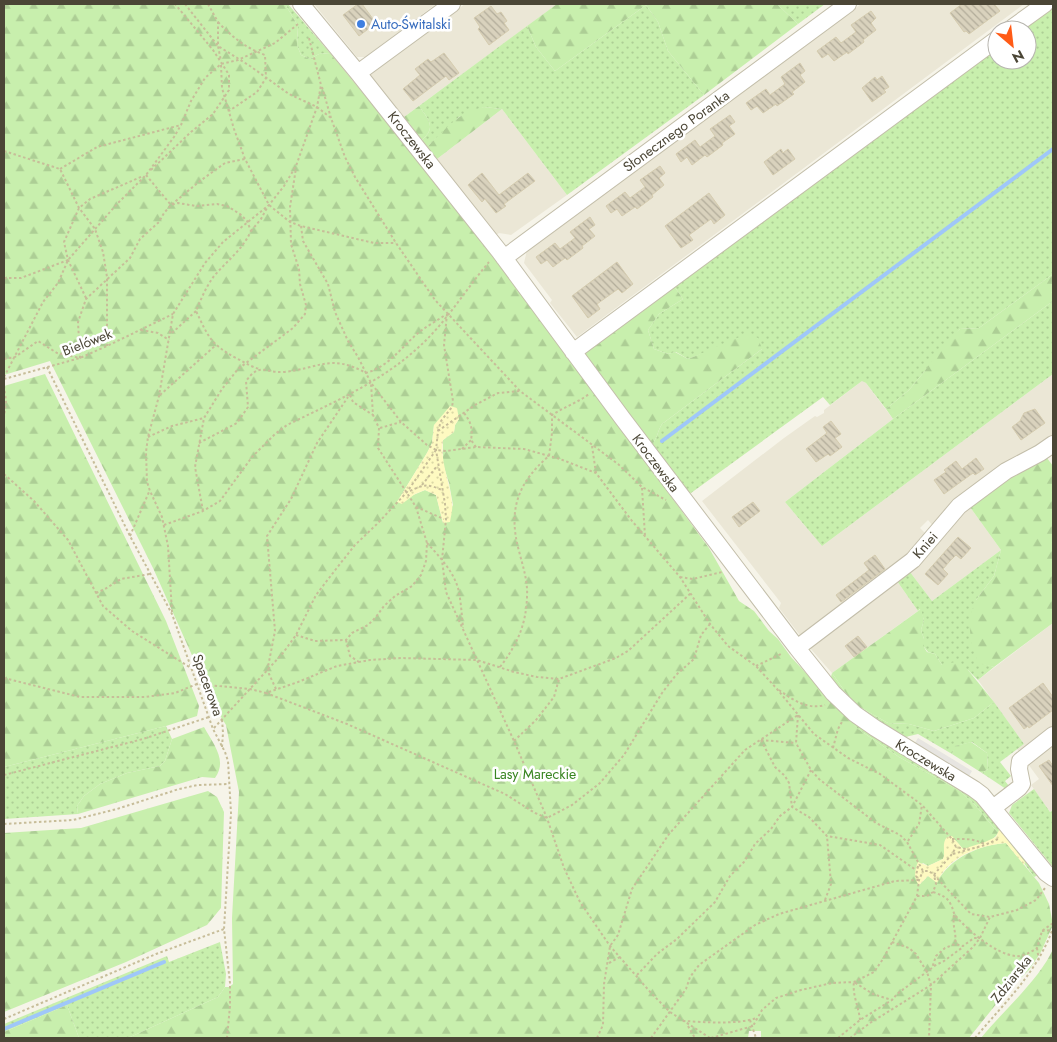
<svg xmlns="http://www.w3.org/2000/svg" width="1057" height="1042" viewBox="0 0 1057 1042" font-family="Jost,sans-serif">
<style>
.residential{fill:#ebe7d6}
.grass{fill:url(#grass-dots)}
.forest{fill:url(#forest-firs);fill-rule:evenodd}
.sand{fill:url(#sand-dots)}
.parking{fill:#e7e5e1}
.lines{fill:none;stroke-linecap:round;stroke-linejoin:round}
.stream{stroke:#9fc7f9;stroke-width:4}
.building{fill:url(#building-back-hatch);stroke:#d5ccaf}
.minor-casing{stroke:#c3beaa;stroke-width:18}
.path{stroke:#c7bd99;stroke-width:2;stroke-dasharray:2.5 2.5;stroke-linecap:butt}
.minor{stroke:#fff;stroke-width:16}
.shop-dot{fill:#3f7fe0;stroke:#fff;stroke-width:2}
.labels{text-anchor:middle;stroke-width:5;stroke-linejoin:round;paint-order:stroke}
.shop-label{font-size:14px;fill:#366cbe;stroke:#fff;text-anchor:start}
.street-label{font-size:14px;fill:#4b4636;stroke:#fff}
.park-label{font-size:14px;fill:#388521;stroke:#fff}
</style>
<defs>
<pattern id="grass-dots" width="8" height="8" patternUnits="userSpaceOnUse" patternTransform="scale(1.25)"><rect width="8" height="8" fill="#c8efad"/><path d="M2 2h.1M6 6h.1" fill="none" stroke="#adce95" stroke-width="1.8" stroke-linecap="round"/></pattern>
<pattern id="forest-firs" width="22" height="20" patternUnits="userSpaceOnUse" patternTransform="scale(1.25)"><rect width="22" height="20" fill="#c8efad"/><path d="M5 1l3.5 6h-7zM16 11l3.5 6h-7z" fill="#adce95"/></pattern>
<pattern id="sand-dots" width="8" height="8" patternUnits="userSpaceOnUse" patternTransform="scale(1.25)"><rect width="8" height="8" fill="#fefac1"/><path d="M2 2h.1M6 6h.1" fill="none" stroke="#dbd8a6" stroke-width="1.8" stroke-linecap="round"/></pattern>
<pattern id="building-back-hatch" width="6" height="6" patternUnits="userSpaceOnUse" patternTransform="scale(1.25)"><rect width="6" height="6" fill="#d9d2bd"/><path d="M-1 5l2 2M0 0l6 6M5-1l2 2" fill="none" stroke="#b2ac9a"/></pattern>
</defs>
<rect width="100%" height="100%" fill="#f6f4e9"/>
<path class="residential" d="M314,4H436L365,57H357Z
M465,4H557L404,117L370,74Z
M861,4H1024L577,337L550,303L552,300L524,263L527,250Z
M502,109L567,195L511,235L499,233L494,237L437,159Z
M1053,374V436L933,526L928,520L920,528L926,534L903,560L802,638L779,608L781,603L702,501L784,438L815,416L817,417L824,413V410L862,381L866,383L893,419L785,502L822,546Z
M970,507L1001,550L932,601L910,572Z
M897,581L918,611L832,673L810,648Z
M1053,623V810L1050,812L1031,785L1039,779L1017,749L1024,744L978,680Z"/>
<path class="grass" d="M285,4H288L330,53L319,54L310,59L301,55L297,45L298,26Z
M777,4H825L798,24Z
M1053,4V274L979,328L960,329L909,390L886,409L866,383L862,381L830,405L823,397L691,493L686,492L648,448C658,440 656,434 662,424L762,349L704,353L688,359L676,352L668,354L654,349L648,330L659,314L683,299L674,286L997,46V60H1027V30H1018Z
M646,5L658,22L668,51L704,95L567,195L502,109L484,107L459,117L427,147L422,140C437,127 428,119 419,106L527,26L536,47L555,71Z
M1053,301V374L822,546L785,502L893,419Z
M1001,550L994,576L976,600L978,662L994,667L978,680L968,670L942,665L935,654L928,652L924,647V639L921,630L924,620L920,609L918,611L897,581L910,572L932,601Z
M832,673L853,703L888,723L909,724L934,731L974,718L994,702L1024,744L1000,762L1011,776L1005,781L1009,786L1006,789L982,773L988,769L987,753L972,742L956,746L952,754L918,734L901,738C874,722 849,707 830,681Z
M847,719H850L974,796L1040,874L1034,877L1006,838L998,833L976,806L960,791L899,757L858,729Z
M166,726L172,739L165,761L160,766L127,773L100,784L84,796L77,806L78,814L4,819V767Z
M1034,789L1050,812L1053,810V867L1009,813L1012,805Z
M220,942L226,974L225,987L218,997L128,1038H79L67,1005L4,1032V1024L167,956L169,962Z"/>
<path class="forest" d="M4,4H285L298,26L297,45L301,55L310,59L319,54L330,53L427,171L517,288L709,548L739,601L754,611L769,631L778,639L791,657L858,729L899,757L960,791L976,806L998,833C992,844 974,846 963,849L956,841L944,851L945,854L943,859L928,866L923,863L916,868L919,885L928,876L931,878L940,877C955,856 980,845 1006,843L1039,883L1049,904L1053,925L1041,952L1029,970L1005,993L969,1038H761V1031H749L748,1038H128L218,997L225,987H229L233,984L232,918L239,792L226,725L216,709L153,568L50,361L4,375ZM459,419L455,425L454,432L443,440V464L449,483L453,505L443,523L436,495L425,490L397,502L427,453L432,443L434,425Z
M557,4H777L798,24L704,95L668,51L658,22L646,5L555,71L536,47L527,26Z
M419,106C428,119 437,127 422,140L404,117Z
M484,107L502,109L437,159L427,147C444,131 460,110 484,107Z
M1053,274V301L893,419L886,409L909,390L924,372L943,345L960,329L979,328Z
M674,286L683,299L659,314L648,330L654,349L668,354L675,352L688,359C709,351 728,340 749,334L758,338L762,349L662,424C656,434 658,440 648,448L582,355Z
M45,374L166,621L199,706L197,716L166,726L4,767V386Z
M1047,458L1053,466V623L994,667L978,663L971,642L969,618L976,600L994,576L1001,550L970,507L1008,479Z
M921,609L924,620L921,630L924,639V647L927,652L935,654L942,665L955,662L968,670L994,702L974,718L934,731L909,724L888,723L853,703L832,673Z
M204,727C213,744 228,760 215,778L202,777L78,814L77,806L84,796L100,784L127,773L160,766L165,761L172,739Z
M971,742L987,753L988,769L982,773L952,754L955,746Z
M208,791L217,797L224,812L221,908L207,925L126,962L4,1012V833L81,828Z
M1053,949V1038H981C1002,1012 1040,979 1053,949Z
M67,1005L79,1038H4V1032Z"/>
<path class="sand" d="M450,406L457,408L459,419L455,425L454,432L443,440C440,463 450,481 452,503C453,509 451,516 450,522L443,523L436,495L425,490L415,494L402,504L397,502L427,453L432,443L434,425Z
M999,830L1006,834V838L1025,862L1024,865L1006,843C980,845 947,857 937,883L928,876L919,885C913,878 915,869 918,862L928,866L943,859C946,852 941,844 947,837L952,836L963,849L985,842L996,837Z"/>
<path class="parking" d="M918,738L972,771L967,779L913,746Z"/>
<g class="lines">
<path class="stream" d="M662,441L1053,149
M4,1029L164,962"/>
</g>
<path class="building" d="M358,4H362L376,23L359,36L343,15Z
M962,4H994L1000,11L969,34L966,31L964,32L950,13Z
M491,6L497,14L501,12L507,21L504,23L509,30L489,45L478,29L480,27L474,18Z
M871,11L876,18L871,23L876,30L863,40L864,42L848,54L847,52L834,61L828,54L822,58L817,51L836,37L841,43L856,32L851,25Z
M444,53L459,73L449,80L446,76L413,101L403,89L420,75L415,69L428,59L431,62Z
M800,63L805,71L800,75L805,82L792,92L794,94L777,106L776,104L763,113L757,106L751,110L746,103L766,89L770,95L785,84L781,77Z
M882,76L889,87L884,90L886,92L872,102L862,88L875,77L877,80Z
M730,115L735,122L729,126L735,134L722,143L723,145L707,157L705,155L692,165L687,157L681,162L676,154L695,140L700,147L715,136L710,129Z
M781,149L783,153L788,149L795,159L773,175L764,162Z
M660,166L665,173L659,178L664,185L652,195L653,197L637,209L635,207L622,216L617,209L611,213L606,206L625,192L630,198L645,187L640,180Z
M482,173L499,195L528,173L535,181L504,204L506,206L496,213L485,199L482,202L468,185Z
M709,193L725,215L714,224L711,219L689,235L693,240L681,248L665,226Z
M590,217L595,225L589,229L595,236L582,246L583,248L567,260L565,258L553,267L547,260L541,264L536,257L555,243L560,249L575,238L570,232Z
M617,262L633,284L622,293L618,289L597,304L600,309L588,318L572,296Z
M1035,409L1045,423L1021,440L1012,427L1020,421L1024,413Z
M831,421L841,434L835,438L842,447L830,456L828,454L816,462L806,449L827,433L823,427Z
M976,458L984,469L975,475L973,473L944,494L934,480L946,472L944,470L956,461L962,469Z
M753,502L760,511L739,527L732,517Z
M958,537L971,548L961,559L956,555L949,562L943,569L948,574L938,585L925,574Z
M875,555L885,569L841,602L836,595L869,570L864,563Z
M858,636L867,647L854,657L845,646Z
M1043,683L1053,697V710L1029,728L1028,726L1024,729L1009,708Z
M1049,760L1053,766V786L1039,766Z"/>
<g class="lines">
<defs>
<path id="minor" d="M301,4L358,73L499,251L623,419L797,648L833,693L855,714L875,728L974,789L982,795L1046,873L1053,878
M1009,30L1045,4
M358,73L452,4
M504,258L848,4
M573,352L997,39
M797,648L913,560L959,506L1006,471L1040,453L1053,444
M993,808L1019,788L1022,784L1019,769L1020,761L1053,735"/>
</defs>
<use href="#minor" class="minor-casing"/>
<path class="path" d="M185,4L218,46L250,66L289,94L317,107L331,118L345,157L355,177L396,243L435,300L520,391L618,464L642,487L666,500
M208,4L218,22V46L221,61
M218,22C232,37 246,48 265,55L266,78L257,92L229,111
M221,65L222,88L234,129L245,159L269,205L290,222L301,226L374,243H396
M322,87L331,118
M4,151L60,169L79,208L95,229L103,252L107,277V346
M60,169L97,147L181,125
M151,170L191,132L213,114L229,90V75L226,70L213,50L175,4
M146,175L171,205L200,181L225,163L245,159
M301,226L303,241L328,284L335,312L348,341L358,357L371,383L401,422L427,445L436,450L446,451L476,447L524,449L560,459L596,473L632,521L680,577L710,624L728,646L756,666L777,689L814,734L848,758L880,774L922,805L952,839L956,847L966,849
M251,231L261,219L268,206
M4,278H21L68,260
M86,298L68,260L64,242L79,208L90,199L143,176
M447,314L444,345L453,401L452,407L441,421L438,431L436,450L445,504L446,519L442,560L446,592L514,741L547,818L564,868L580,902L610,946L652,994L670,1012L710,1038
M141,330L158,333L169,340
M172,333L196,311
M4,359L15,357L38,341L57,353L80,358L78,322L86,299L130,258L140,239L159,222L164,213L171,205L178,203L196,206L217,204L227,206L240,214L247,221L251,231C243,249 227,261 214,276C206,287 201,299 196,311C208,336 210,344 236,358C244,362 251,367 260,369
M47,367L130,536L172,614L213,729L225,752L228,761L231,813L224,929L230,983V1006L227,1038
M4,377L43,302L58,283L68,260L117,204L146,175L174,137L181,125L191,101L205,78L221,64L238,60L275,43L298,24
M4,379L80,358L107,346L173,314
M4,386L6,401L4,417
M160,395L216,345
M350,395L353,402L373,415
M464,413C471,422 473,429 471,440L476,447
M380,428L401,422
M438,431L475,405L498,393L520,391
M148,437L172,426L204,418
M199,443L237,423L248,407L246,381C260,362 265,373 283,372C318,369 330,353 366,373C392,365 401,346 422,330C429,325 438,320 445,315
M592,446L596,473
M462,449L471,440
M4,474L34,501L68,540L103,606L132,631L191,668
M422,485L437,466
M642,488L645,536
M410,491C424,484 428,484 442,490
M416,507L444,519
M203,511L195,467L204,418L222,389L238,369L293,328L305,314L306,305L300,284L299,269L291,244L290,207L296,168
M164,525L203,511L220,501L252,457L275,434L287,425C334,402 383,381 421,345C447,321 466,289 489,262
M130,536L149,492
M427,543C440,557 455,573 459,592C461,604 462,616 463,628
M680,577L693,579L722,572
M96,593L105,589L121,579L150,574
M172,612L168,546L162,517L150,491L147,482L146,452L148,437L159,396L173,314L205,263L223,242L269,205L284,186L296,166L317,107L321,85L309,38
M296,635L315,641L346,640L352,633L368,625L376,617L384,606L395,596L412,586L421,575L426,561L427,543L416,507L378,448L379,428L373,415L371,383
M346,640L350,656L359,662
M756,666L783,653
M500,667C517,645 526,625 527,597C528,581 523,567 519,551C508,511 517,483 549,456L552,433V415C564,407 577,403 589,394
M4,678L80,697H145L175,693L197,684L250,689L266,693L298,682L337,666L370,660L401,658L477,660L514,672L537,677L559,679L616,658L628,651L691,593
M276,689L269,674L268,667L275,631L267,536L291,499L317,443L348,397
M779,690C793,700 807,710 825,705
M266,693L347,724L505,794L535,813L547,818L572,805L600,783L624,755L662,693L676,675L694,659L701,635L710,624
M798,715L796,743L811,770L819,779L876,823L900,835L907,842L923,871H929L934,875L971,914L990,917L1017,910L1036,900L1045,888
M214,728L283,653L296,635L316,595L336,569L355,545L377,524L407,492L436,450
M761,740L775,767L785,776L789,783L792,807L809,817L827,836L880,845L916,870
M761,740L796,743
M514,741L536,720L554,697L559,679
M222,747L223,733L222,719
M833,748L838,729L843,720
M4,775L143,739L209,717
M4,824L73,820L117,809L179,789L198,785L229,784
M952,839C964,839 973,838 984,844
M908,841L919,824L922,805
M953,854L985,845L1000,838
M918,866L916,876L919,880
M933,892C941,895 948,897 951,905C953,908 953,912 955,915C967,930 997,955 1016,956C1023,957 1031,952 1037,948L1042,931L1053,923
M917,896H927L933,892L936,884L934,875C941,865 951,858 956,847
M825,900L831,884L827,836
M954,915C952,926 957,934 955,944
M1042,931L1052,930
M892,942L909,948L916,954L927,972L931,985L929,1038
M1037,948L1039,961
M609,963L620,957
M934,966L944,961L963,947
M637,975L657,954L677,939L715,902L730,876L744,862L755,844L771,829L780,816L792,807L811,770
M4,1019L156,954L224,929
M750,1020L756,1038
M860,1020C859,1008 852,994 854,982L873,994L892,1000
M683,1021C706,1022 735,1025 757,1018
M688,1026L695,1038
M597,1038L603,1025L604,984L610,946L618,935L632,889L669,834L745,750L798,715
M651,1038L686,989L690,977L699,965L755,925L779,914L895,881L919,880
M711,1038L753,1026L762,1010L776,998L801,990L832,983L854,982L874,972L883,959L917,896L919,880L923,871
M838,1038L860,1020L892,1000L897,994L932,968L936,956L945,948L955,944L963,946L974,938H980
M850,1038L870,1023L931,985L973,947L980,938L990,917
M975,1038C1005,1002 1037,973 1053,928"/>
<use href="#minor" class="minor"/>
</g>
<circle class="shop-dot" cx="361" cy="24" r="5"/>
<g class="labels">
<g class="shop-label">
<text x="371" y="29">Auto-Świtalski</text>
</g>
<g class="street-label">
<text transform="translate(676 131) rotate(-36)" y="5">Słonecznego Poranka</text>
<text transform="translate(412 140) rotate(52)" y="5">Kroczewska</text>
<text transform="translate(87 342) rotate(-21)" y="5">Bielówek</text>
<text transform="translate(656 463) rotate(53)" y="5">Kroczewska</text>
<text transform="translate(925 545) rotate(-49)" y="5">Kniei</text>
<text transform="translate(208 685) rotate(70)" y="5">Spacerowa</text>
<text transform="translate(926 760) rotate(31)" y="5">Kroczewska</text>
<text transform="translate(1011 979) rotate(-52)" y="5">Zdziarska</text>
</g>
<g class="park-label">
<text x="535" y="779">Lasy Mareckie</text>
</g>
</g>
<rect width="1057" height="1042" fill="none" stroke="#4b4636" stroke-width="10"/>
<g transform="translate(1012 45) rotate(152)"><circle r="24" fill="#ffffff" stroke="#b7b5af"/>
<path d="M0-4L9 19L0 12L-9 19Z" fill="#ff5b17"/>
<text y="-8" font-size="14" font-weight="bold" text-anchor="middle" fill="#4b4636">N</text>
</g>
</svg>
